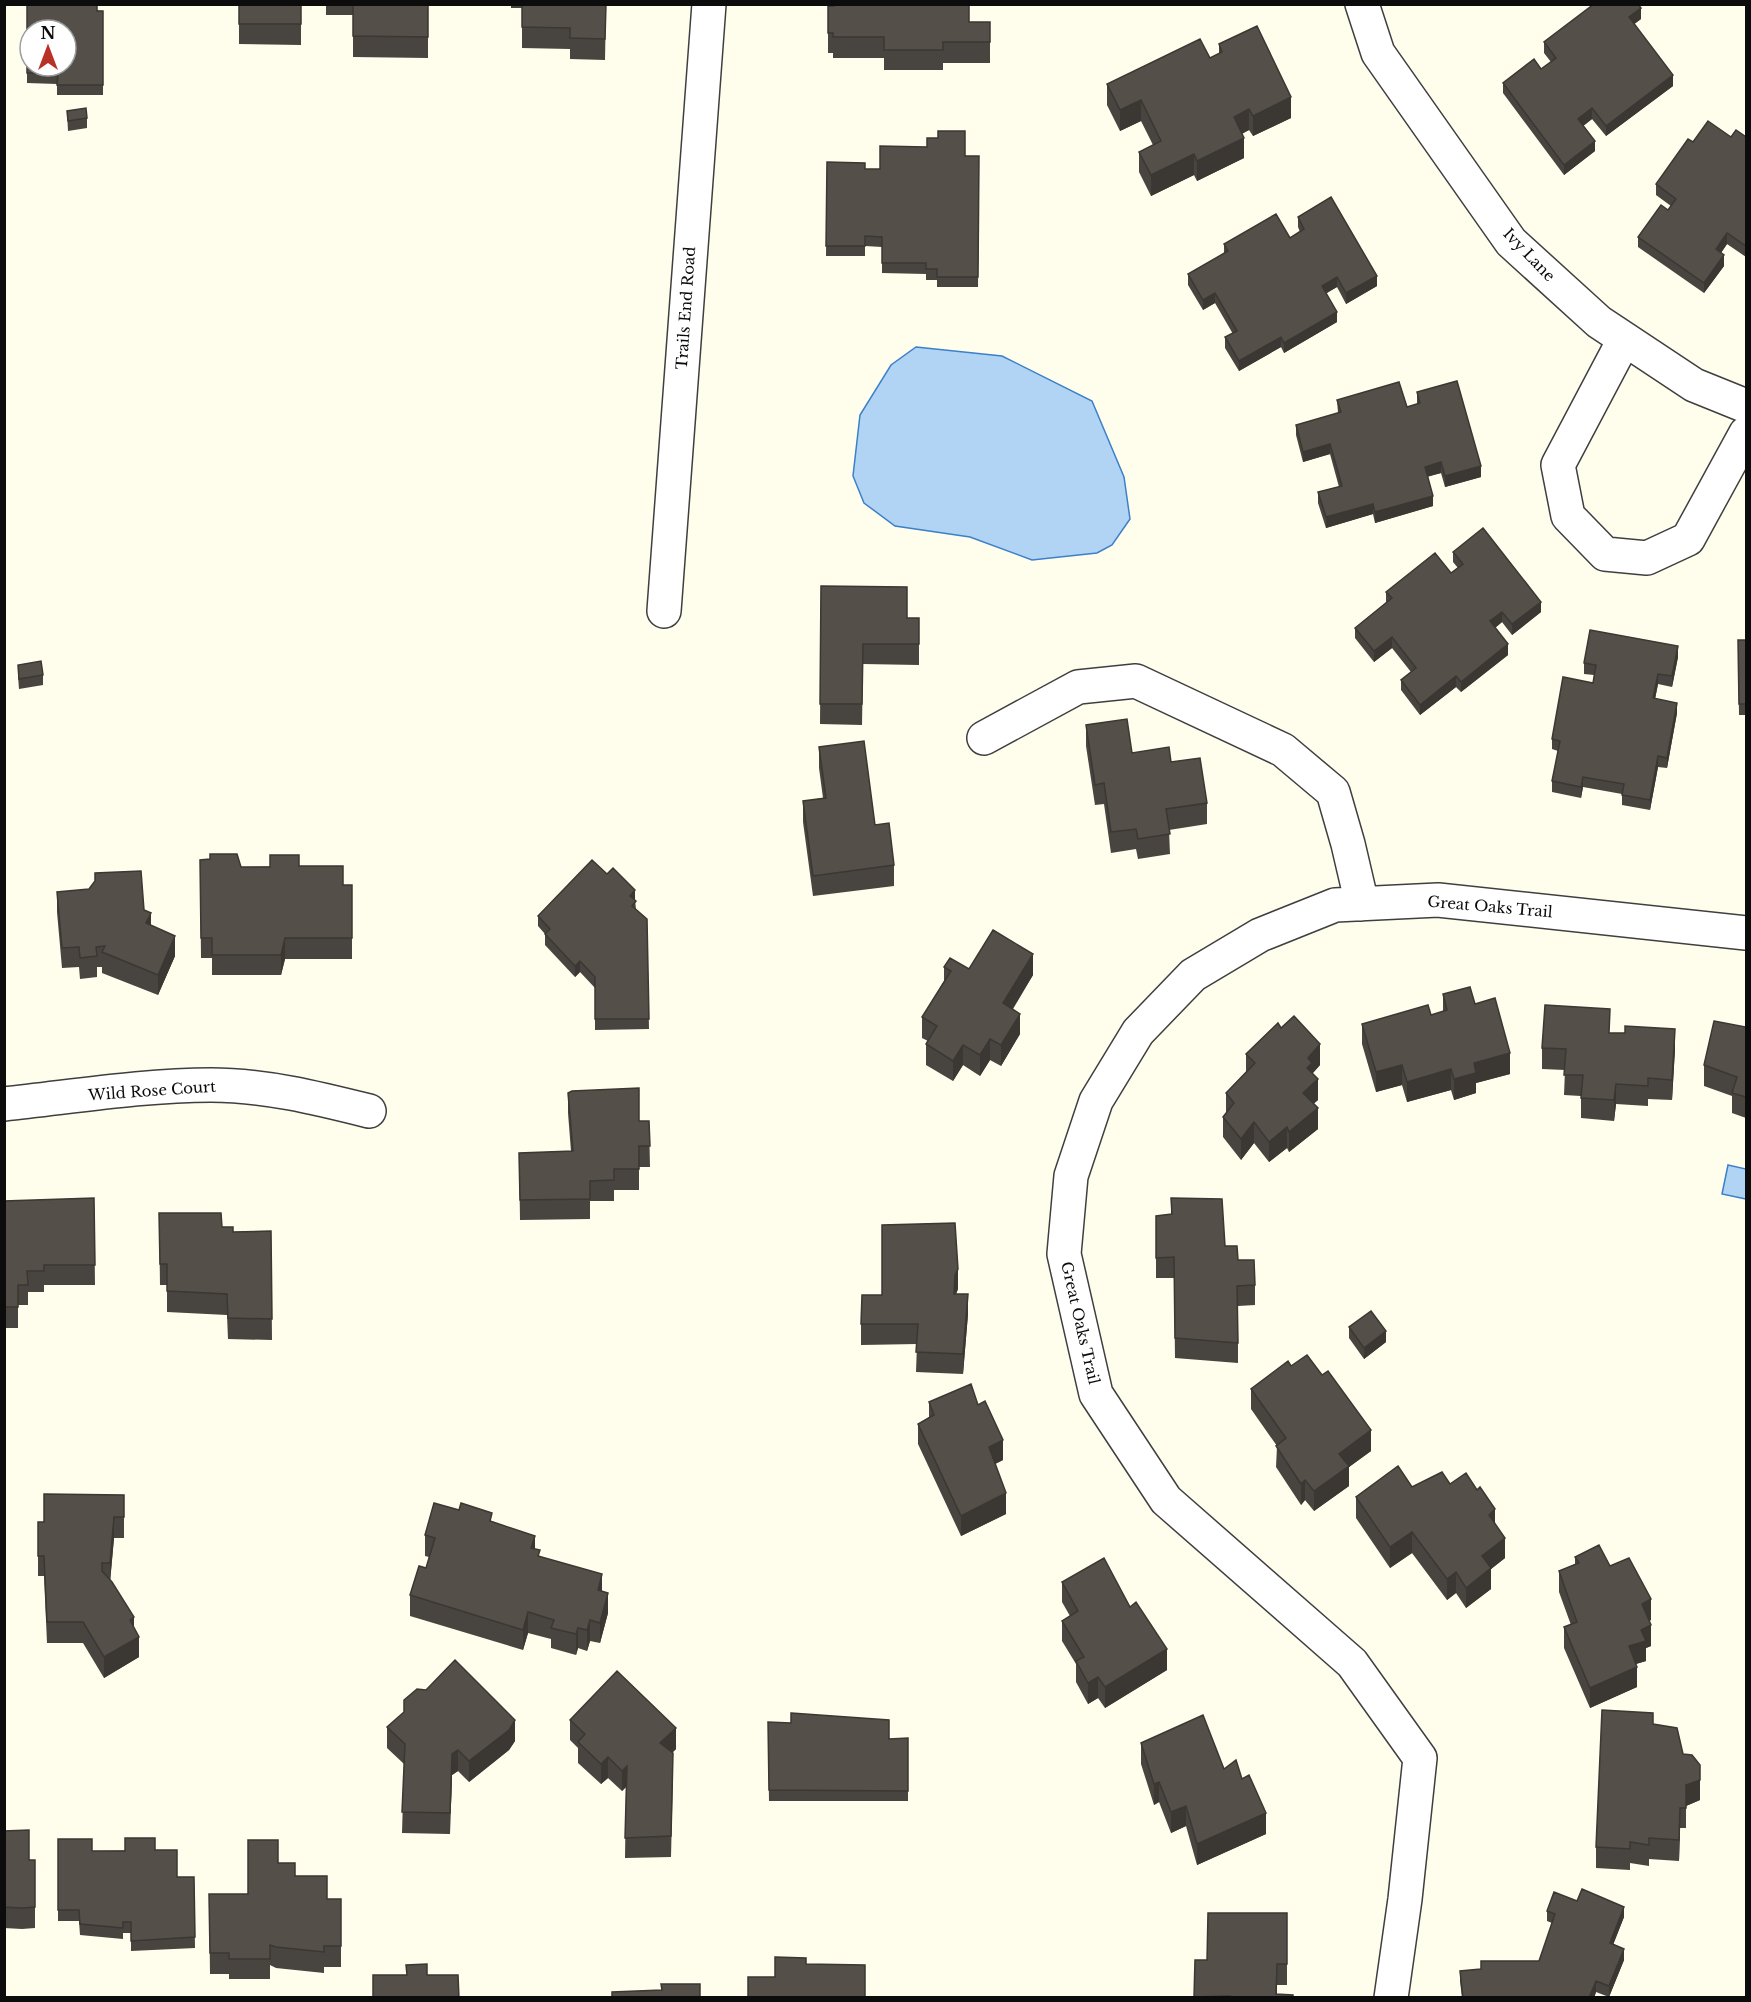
<svg xmlns="http://www.w3.org/2000/svg" width="1751" height="2002" viewBox="0 0 1751 2002" font-family="'Libre Baskerville',serif">
<style>
.water{fill:#b2d4f4;stroke:#3b80c9;stroke-width:1.5}
.lines{fill:none;stroke-linecap:round;stroke-linejoin:round}
.minor-casing{stroke:#3f3f3f;stroke-width:36}
.minor{stroke:#fff;stroke-width:33}
.wall{fill:#48443f}
.shaded-wall{fill:#3b3733}
.building{fill:#544f49;stroke:#3b3733;stroke-width:1.5;fill-rule:evenodd}
.labels{text-anchor:middle;stroke-width:6;stroke-linejoin:round;paint-order:stroke}
.street-label{font-size:15px;fill:#0c0c0c;stroke:#fff}
</style>
<rect width="100%" height="100%" fill="#fffdec"/>
<path class="water" d="M916,347L1002,356L1092,401L1124,477L1130,519L1112,545L1097,553L1032,560L970,537L895,526L864,503L853,476L860,415L891,365Z
M1728,1165L1746,1169V1199L1722,1194Z"/>
<g class="lines">
<defs>
<path id="minor" d="M1362,4L1378,53L1511,242L1599,322L1694,385L1746,406
M1624,340L1558,465L1568,516L1605,554L1647,558L1688,539L1746,433
M664,611L709,4
M984,738L1078,687L1136,681L1283,750L1333,792L1348,844L1362,904
M4,1104C71,1097 144,1085 211,1085C265,1085 317,1098 369,1111
M1391,1998L1405,1899L1420,1758L1352,1663L1166,1500L1096,1394L1064,1254L1071,1176L1096,1101L1138,1032L1193,975L1260,935L1335,905L1438,900L1746,933"/>
</defs>
<use href="#minor" class="minor-casing"/>
<use href="#minor" class="minor"/>
</g>
<path class="wall" d="M27,4L103,11V95H57V84L27,83Z
M239,4H309V5H301V45L239,44Z
M326,4H428V58L353,57V15H326Z
M511,4H606L605,60L570,59V49L522,48V8H511Z
M828,6L969,22H990V63H943V70H884V58H833V53H828Z
M1641,19L1634,24L1673,86L1606,136L1592,119L1583,126L1595,151L1564,175L1503,93V83L1541,69L1551,62L1544,53V42Z
M1219,44L1291,118L1253,136L1249,130L1242,134L1244,158L1197,181L1194,175L1151,196L1139,172V152L1153,145L1141,121L1120,131L1107,105V84L1210,58L1219,54Z
M67,111L87,118V128L68,131Z
M1731,137H1746V257L1727,244L1721,253L1724,266L1704,293L1638,247V237L1668,210L1671,206L1656,195V184L1693,142Z
M965,156H979L978,287H937V280H926V274L882,273V247L865,246V256H826L827,162L865,169H880Z
M1298,217L1377,286L1346,304L1337,287L1326,293L1337,322L1284,353L1281,347L1239,371L1225,348V337L1233,334L1215,303L1203,310L1188,285V274L1224,254V244L1290,238L1300,232L1298,227Z
M1417,392L1481,477L1445,487L1441,473L1427,477L1433,506L1375,523L1373,514L1326,528L1318,503V492L1339,487L1330,454L1303,462L1296,435V425L1338,413L1337,400L1407,407L1417,404Z
M1453,552L1541,612L1512,635L1502,622L1495,628L1508,655L1461,692L1456,687L1420,715L1401,690V680L1411,672L1392,648L1374,662L1355,638V628L1386,603V592L1451,573L1458,568L1453,562Z
M821,586L907,618H919V665L863,664L862,725L820,724Z
M1738,640H1746V715H1739Z
M1678,657L1672,687L1658,684L1655,699L1677,713L1667,768L1658,767L1650,810L1622,805V794L1583,787L1581,798L1552,792V781L1558,751L1552,749V739L1593,683L1594,675L1584,674V663Z
M18,665L43,675V685L19,689L18,676Z
M1086,725L1132,753L1171,762L1207,803V824L1169,830L1170,854L1138,859L1136,849L1111,853L1104,804L1095,805L1086,746Z
M819,747L875,825L894,865V886L813,896L803,822V801L823,798L819,768Z
M200,860L241,867L299,866L343,885H352V959H285L281,975H212V958H201Z
M607,874L635,900L636,909L647,919L649,1029L595,1030V988L580,972L575,977L545,945V934L538,926V916Z
M57,892L144,910L151,925L175,956L158,995L102,973V967H97V977L80,979L79,967L62,968L57,912Z
M944,967L1033,975L1013,1009L1020,1034L1001,1066L990,1060L980,1076L963,1065L953,1081L926,1065V1044L928,1041L922,1038V1017L944,981Z
M1443,994L1475,1004L1510,1074L1476,1083V1093L1454,1100L1451,1090L1407,1102L1402,1085L1376,1092L1362,1044V1024L1431,1015L1443,1012Z
M1746,1027V1118L1732,1113V1096L1704,1086V1065Z
M1281,1028L1320,1065L1312,1074L1318,1100L1313,1104L1318,1129L1289,1152L1287,1148L1269,1162L1254,1143L1241,1160L1223,1137V1117L1226,1113V1093L1246,1072V1054Z
M1610,1033L1675,1049L1672,1100L1648,1099V1106L1616,1104L1614,1121L1581,1118V1096L1564,1095L1565,1070L1542,1069V1048Z
M568,1093L639,1121H649L650,1167H639V1190H614V1201H590V1219L520,1220L519,1153L571,1151L568,1113Z
M94,1198L95,1285H44V1292H28V1305H18V1328H4V1201Z
M1171,1198L1225,1246L1238,1260L1255,1285V1305L1238,1306V1363L1175,1358L1174,1278H1156V1237L1171,1215Z
M159,1213L222,1227L233,1232L271,1231L272,1340L228,1339L227,1315L167,1312V1285H160Z
M958,1289L956,1294L968,1314L963,1374L916,1372L917,1344L861,1345V1324L882,1295Z
M1349,1327L1386,1342L1364,1359L1349,1338Z
M1291,1366L1371,1451L1349,1467V1486L1314,1511L1305,1500L1301,1505L1276,1467L1277,1446L1251,1409V1389Z
M929,1402L978,1405L1003,1460L995,1464L1006,1514L961,1536L918,1444V1424L929,1417Z
M1450,1484L1495,1524L1505,1558L1491,1569V1589L1466,1608L1456,1593L1447,1600L1412,1553L1390,1568L1356,1518V1497L1412,1487Z
M124,1495V1538H114L110,1581L134,1627L139,1657L104,1678L83,1643H47L44,1576H38V1522H44Z
M492,1521L535,1549L540,1557L602,1591L608,1613L600,1643L590,1641L587,1651L578,1648L576,1655L551,1648V1639L528,1633L523,1650L410,1616V1595L426,1568L429,1557L425,1556V1535Z
M1575,1557L1610,1566L1651,1620L1649,1621L1651,1646L1646,1648V1661L1636,1664L1637,1687L1590,1708L1564,1648V1627L1571,1625L1559,1592V1571L1575,1564Z
M1062,1582L1130,1607L1167,1670L1105,1708L1098,1698L1088,1704L1076,1682V1664L1062,1641V1621L1070,1616L1062,1602Z
M570,1720L676,1749L672,1753L673,1774L671,1857L625,1858L626,1787L622,1791L608,1778L601,1784L578,1763V1748L570,1740Z
M768,1722L889,1739L908,1738V1801H769Z
M1653,1724L1700,1800L1686,1806V1828H1680L1679,1861L1649,1859V1866L1630,1863V1870L1596,1868V1847Z
M387,1727L515,1741L509,1750L469,1782L458,1771L452,1775L450,1834L402,1833L404,1764L387,1748Z
M1141,1743L1224,1769L1242,1779L1266,1834L1197,1865L1186,1826L1171,1833L1159,1802L1154,1805L1141,1764Z
M4,1831L29,1860H35V1928L22,1929L4,1928Z
M58,1839L92,1851L155,1850L177,1877H194L195,1948L131,1951V1933H123V1939L80,1935L79,1921H58Z
M278,1863L327,1899H341V1967H324V1973L276,1968L270,1965V1979H229V1974H210L209,1894H248Z
M1577,1901L1624,1917L1613,1944L1624,1960L1609,1997L1596,1992L1594,1998H1462L1460,1981V1971L1481,1969L1539,1961L1552,1923L1547,1921V1911Z
M1287,1913V1985H1277V1994L1293,1998H1194L1207,1960Z"/>
<path class="shaded-wall" d="M1641,8V19L1629,28V17Z
M1673,75V86L1606,136V126Z
M1291,97V118L1253,136V116Z
M1141,100V121L1120,131V110Z
M1592,108V119L1578,130V119Z
M1249,109V130L1234,137V117Z
M1244,138V158L1197,181V161Z
M1595,141V151L1564,175V165Z
M1194,154V175L1151,196V175Z
M1727,233V244L1716,260V249Z
M1724,255V266L1704,293V283Z
M1377,276V286L1346,304V293Z
M1337,277V287L1322,296V286Z
M1215,293V303L1203,310V300Z
M1337,312V322L1284,353V343Z
M1281,337V347L1239,371V361Z
M1330,444V454L1303,462V452Z
M1441,462V473L1425,477V467Z
M1481,466V477L1445,487V476Z
M1433,496V506L1375,523V512Z
M1373,504V514L1326,528V517Z
M1541,602V612L1512,635V624Z
M1502,612V622L1490,632V621Z
M1392,637V648L1374,662V651Z
M1508,644V655L1461,692V682Z
M1678,646V657L1672,687V676Z
M1658,674V684L1653,709V698Z
M1456,676V687L1420,715V705Z
M1677,703V713L1667,768V758Z
M1658,756V767L1650,810V800Z
M1583,777V787L1581,798V787Z
M635,890V901L630,896Z
M151,913V933L146,923Z
M175,936V956L158,995V975Z
M285,938V959L281,975V955Z
M1033,954V975L1003,1024V1003Z
M580,961V972L575,977V966Z
M1020,1014V1034L1001,1066V1045Z
M1675,1029V1049L1672,1100V1080Z
M990,1039V1060L980,1076V1055Z
M1320,1044V1065L1312,1074L1307,1088L1308,1058Z
M963,1045V1065L953,1081V1061Z
M1510,1053V1074L1476,1083V1093L1454,1100V1079L1474,1063Z
M1402,1065V1085L1376,1092V1072Z
M1451,1069V1090L1407,1102V1082Z
M1318,1079V1100L1303,1113V1093Z
M1616,1084V1104L1614,1121V1100Z
M1318,1108V1129L1289,1152V1132Z
M1254,1122V1143L1241,1160V1139Z
M1287,1127V1148L1269,1162V1142Z
M958,1269V1289L955,1296L954,1294L955,1275Z
M968,1294V1314L963,1374V1354Z
M1386,1331V1342L1364,1359V1348Z
M1371,1430V1451L1349,1467V1486L1314,1511V1491L1339,1454Z
M1003,1440V1460L989,1467V1447Z
M1305,1480V1500L1301,1505V1484Z
M1006,1493V1514L961,1536V1516Z
M1495,1509V1529L1489,1515Z
M114,1517V1538L110,1583V1563Z
M1412,1532V1553L1390,1568V1547Z
M535,1536V1557L531,1548Z
M1505,1538V1558L1491,1569V1589L1466,1608V1588L1482,1556Z
M1456,1572V1593L1447,1600V1579Z
M602,1574V1594L598,1590Z
M608,1593V1613L600,1643V1623Z
M1651,1599V1620L1642,1625V1604Z
M528,1612V1633L523,1650V1630Z
M134,1617V1638L130,1620Z
M590,1620V1641L587,1651V1630Z
M1651,1625V1646L1646,1648V1661L1629,1666V1646L1641,1630Z
M578,1628V1648L576,1655V1634Z
M139,1637V1657L104,1678V1657Z
M1167,1649V1670L1105,1708V1687Z
M1637,1667V1687L1590,1708V1688Z
M1098,1677V1698L1088,1704V1683Z
M515,1720V1741L509,1750L469,1782V1761Z
M676,1728V1749L660,1764V1743Z
M458,1750V1771L452,1775L450,1834L452,1754Z
M608,1757V1778L601,1784V1764Z
M627,1766V1786L622,1791V1771Z
M1700,1780V1800L1686,1806V1828V1785Z
M1159,1782V1802L1154,1805V1784Z
M1186,1806V1826L1171,1833V1812Z
M1680,1808V1828L1679,1861V1840Z
M1266,1813V1834L1197,1865V1844Z
M1624,1907V1917L1610,1953V1943Z
M1624,1949V1960L1609,1997V1986Z
M1596,1981V1992L1594,1998H1589Z"/>
<path class="building" d="M27,4H97V11H103V85H57L58,73H27ZM30,30H66V66H30Z
M239,4H301V24H239Z
M353,4H428V37L353,36Z
M522,4H606L605,39L570,38V28L522,27Z
M834,4H969V22H990V42H943V50H884V37H833V33H828V6H834Z
M1594,4H1638L1641,8L1629,17L1673,75L1606,126L1592,108L1578,119L1595,141L1564,165L1503,83L1534,59L1541,69L1556,58L1544,42Z
M1257,26L1291,97L1253,116L1249,109L1234,117L1244,138L1197,161L1194,154L1151,175L1139,152L1161,141L1141,100L1120,110L1107,84L1200,39L1210,58L1222,52L1219,44Z
M86,108L87,118L68,121L67,111Z
M1708,121L1731,137L1736,130L1746,137V246L1727,233L1716,249L1724,255L1704,283L1638,237L1661,205L1668,210L1676,199L1656,184L1688,139L1693,142Z
M938,131H965V156H979L978,277H937V269H926V263H882V237L865,236V246H826L827,162L865,163V169H880V146L927,147V138H938Z
M1331,197L1377,276L1346,293L1337,277L1322,286L1337,312L1284,343L1281,337L1239,361L1225,337L1237,331L1215,293L1203,300L1188,274L1228,251L1224,244L1276,214L1290,238L1304,229L1298,217Z
M1457,381L1481,466L1445,476L1441,462L1425,467L1433,496L1375,512L1373,504L1326,517L1318,492L1342,486L1330,444L1303,452L1296,425L1341,412L1337,400L1399,382L1407,407L1420,403L1417,392Z
M1483,528L1541,602L1512,624L1502,612L1490,621L1508,644L1461,682L1456,676L1420,705L1401,680L1416,668L1392,637L1374,651L1355,628L1392,598L1386,592L1435,553L1451,573L1463,564L1453,552Z
M821,586L907,587V618H919V644H863L862,704H820Z
M1590,630L1678,646L1672,676L1658,674L1653,698L1677,703L1667,758L1658,756L1650,800L1622,795L1624,784L1583,777L1581,787L1552,781L1560,741L1552,739L1563,677L1593,683L1596,665L1584,663Z
M1738,640H1746V704H1739Z
M41,661L43,675L19,679L18,665Z
M1127,719L1132,753L1169,747L1171,762L1200,758L1207,803L1166,809L1170,834L1138,839L1136,829L1111,832L1104,783L1095,785L1086,725Z
M864,741L875,825L889,823L894,865L813,876L803,801L826,798L819,747Z
M210,854H237L241,867H270V855H299V866H343V885H352V938H285L281,955H212V938H201L200,860L210,859Z
M592,860L607,874L613,868L635,890L630,896L636,901L632,906L647,919L649,1019H595V977L580,961L575,966L545,934L550,929L538,916Z
M141,871L144,910L151,913L146,923L175,936L158,975L102,952L105,946L96,947L97,956L80,958L79,947L62,948L57,892L89,889L95,881V873Z
M993,930L1033,954L1003,1003L1020,1014L1001,1045L990,1039L980,1055L963,1045L953,1061L926,1044L937,1026L922,1017L951,971L944,967L950,958L969,969Z
M1470,987L1475,1004L1495,998L1510,1053L1474,1063L1476,1073L1454,1079L1451,1069L1407,1082L1402,1065L1376,1072L1362,1024L1428,1005L1431,1015L1447,1010L1443,994Z
M1545,1005L1610,1009L1609,1033H1625V1026L1675,1029L1672,1080L1648,1078V1086L1616,1084L1614,1100L1581,1098L1583,1075H1564L1566,1049L1542,1048Z
M1294,1016L1320,1044L1308,1058L1312,1063L1307,1068L1318,1079L1303,1093L1318,1108L1289,1132L1287,1127L1269,1142L1254,1122L1241,1139L1223,1117L1234,1103L1226,1093L1255,1063L1246,1054L1278,1023L1281,1028Z
M1714,1021L1746,1027V1097L1732,1093L1737,1077L1704,1065Z
M639,1088V1121H649L650,1146H639V1169H614V1180L590,1181V1199L520,1200L519,1153L573,1151L568,1093L572,1091Z
M94,1198L95,1265H44V1271H27L28,1285H18V1307H4V1201Z
M1171,1198L1222,1199L1225,1246H1237L1238,1260H1254L1255,1285L1237,1286L1238,1343L1175,1338L1174,1257L1156,1258V1216L1172,1214Z
M159,1213H221L222,1227H233V1232L271,1231L272,1319L228,1318L227,1294L167,1291V1264H160Z
M955,1223L958,1269L955,1275L954,1294H968L963,1354L916,1352L918,1324H861L862,1295H882V1225Z
M1371,1311L1386,1331L1364,1348L1349,1327Z
M1307,1355L1322,1375L1328,1371L1371,1430L1339,1454L1349,1466L1314,1491L1305,1480L1301,1484L1276,1446L1286,1438L1251,1389L1288,1361L1291,1366Z
M971,1384L978,1405L985,1401L1003,1440L989,1447L1006,1493L961,1516L918,1424L934,1415L929,1402Z
M1398,1466L1412,1487L1442,1472L1450,1484L1466,1473L1477,1490L1480,1487L1495,1509L1489,1515L1505,1538L1482,1556L1491,1568L1466,1588L1456,1572L1447,1579L1412,1532L1390,1547L1356,1497Z
M44,1494L124,1495V1517H114L110,1563H102V1571L112,1582L134,1617L130,1620L139,1637L104,1657L83,1622H47L44,1556H38V1522H44Z
M434,1503L459,1510L461,1503L492,1513L490,1521L535,1536L531,1548L540,1550L538,1556L602,1574L598,1590L608,1593L600,1623L590,1620L587,1630L578,1628L576,1634L551,1628L554,1620L528,1612L523,1630L410,1595L419,1566L426,1568L435,1538L425,1535Z
M1599,1545L1610,1566L1629,1558L1651,1599L1642,1604L1651,1625L1641,1630L1646,1641L1629,1646L1637,1667L1590,1688L1564,1627L1577,1622L1559,1571L1579,1563L1575,1557Z
M1104,1558L1130,1607L1136,1602L1167,1649L1105,1687L1098,1677L1088,1683L1076,1661L1084,1657L1062,1621L1078,1611L1062,1582Z
M455,1660L515,1720L509,1730L469,1761L458,1750L452,1754L450,1813L402,1812L405,1744L387,1727L404,1712V1700L417,1689L426,1690Z
M617,1671L676,1728L660,1743L673,1753L671,1836L625,1838L627,1766L622,1771L608,1757L601,1764L578,1742L585,1734L570,1720Z
M1602,1710L1653,1713V1724L1677,1728L1683,1754L1692,1755L1700,1765V1780L1686,1785V1808H1680L1679,1840L1649,1838V1845L1630,1842V1849L1596,1847Z
M791,1713L889,1720V1739L908,1738V1791L769,1790L768,1722L791,1723Z
M1203,1715L1224,1769L1236,1760L1242,1779L1249,1775L1266,1813L1197,1844L1186,1806L1171,1812L1159,1782L1154,1784L1141,1743Z
M29,1830V1860H35V1907L22,1908L4,1907V1831Z
M125,1838H155V1850H177V1877H194L195,1937L131,1941V1922H123V1928L80,1924L79,1910H58V1839H92V1851H125Z
M248,1840H278V1863H295V1876H327V1899H341V1946H324V1952L276,1947L270,1945V1959H229V1953H210L209,1894H248Z
M1582,1889L1624,1907L1610,1943L1624,1949L1609,1986L1596,1981L1589,1998H1463L1460,1971L1481,1969V1961H1539L1555,1914L1547,1911L1554,1892L1577,1901Z
M1208,1913H1287V1964H1277L1276,1994L1293,1995V1998H1230V1996L1194,1997L1195,1960H1207Z
M775,1957L806,1958V1964L865,1965V1998H748V1977H775Z
M427,1964V1975H458L459,1998H373V1975H407L406,1965Z
M661,1984H700V1998H612V1992L662,1990Z"/>
<g class="labels">
<g class="street-label">
<text transform="translate(1529 255) rotate(46)" y="5">Ivy Lane</text>
<text transform="translate(686 308) rotate(-86)" y="5">Trails End Road</text>
<text transform="translate(1490 907) rotate(5)" y="5">Great Oaks Trail</text>
<text transform="translate(152 1091) rotate(-4)" y="5">Wild Rose Court</text>
<text transform="translate(1080 1323) rotate(77)" y="5">Great Oaks Trail</text>
</g>
</g>
<rect width="1751" height="2002" fill="none" stroke="#0c0c0c" stroke-width="12"/>
<g transform="translate(48 48)"><circle r="28" fill="#ffffff" stroke="#9e9e9e" stroke-width="1.5"/>
<path d="M0-4.5L10 22L0 15L-10 22Z" fill="#b83228"/>
<text y="-9" font-size="16" font-weight="bold" text-anchor="middle" fill="#0c0c0c">N</text>
</g>
</svg>
